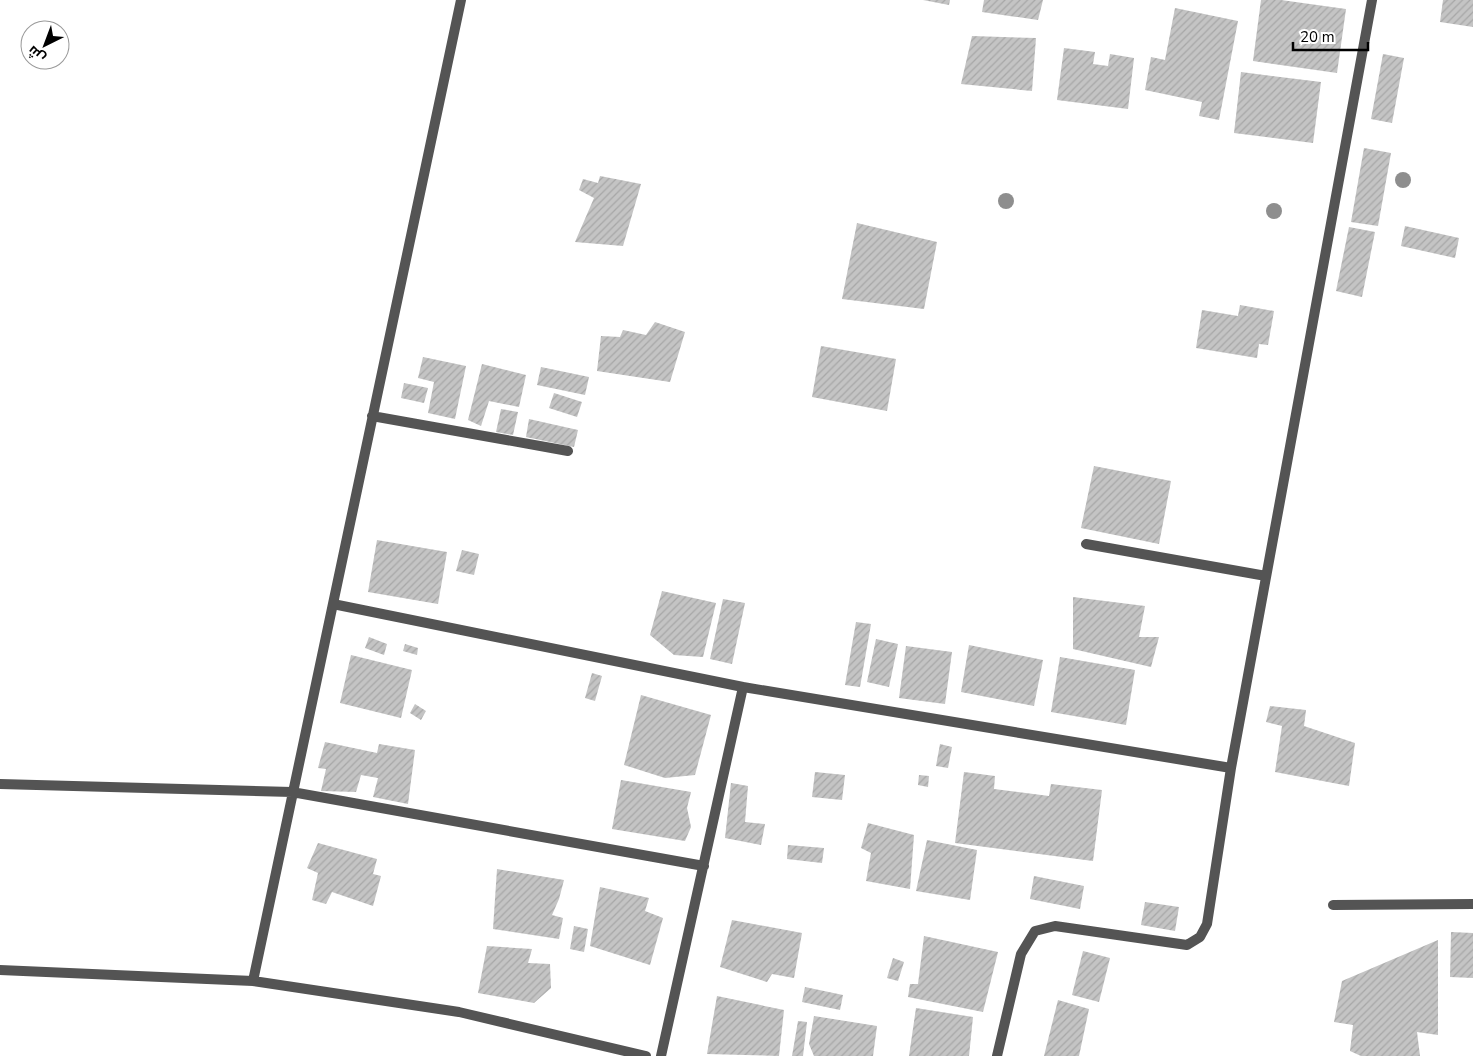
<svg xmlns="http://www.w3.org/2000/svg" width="1473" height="1056" viewBox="0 0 1473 1056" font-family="'Nunito Sans',Cairo,sans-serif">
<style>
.building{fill:url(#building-hatch)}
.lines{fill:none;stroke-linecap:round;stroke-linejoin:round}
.minor{stroke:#545454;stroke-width:10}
.tree{fill:#8e8e8e}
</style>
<defs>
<pattern id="building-hatch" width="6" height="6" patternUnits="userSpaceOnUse" patternTransform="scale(1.25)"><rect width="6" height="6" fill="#c4c4c4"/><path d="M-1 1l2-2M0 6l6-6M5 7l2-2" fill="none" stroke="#a7a7a7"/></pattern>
</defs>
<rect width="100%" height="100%" fill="#fff"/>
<path class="building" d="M923,0H950L949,5Z
M984,0H1043L1038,20L982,12Z
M1261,0H1281L1346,9L1337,73L1253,61Z
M1443,0H1473V27L1440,22Z
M1175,8L1238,21L1219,120L1199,116L1202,102L1145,90L1151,57L1165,60Z
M972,36L1036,38L1032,91L961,84Z
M1064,48L1095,52L1093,64L1108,66L1110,54L1134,58L1128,109L1057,100Z
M1383,54L1404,58L1392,123L1371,119Z
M1241,72L1321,82L1313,143L1234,133Z
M1364,148L1391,153L1378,226L1351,222Z
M600,176L641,184L623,246L575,242L594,198L579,190L583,179L598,183Z
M857,223L937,242L924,309L842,299Z
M1405,226L1459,238L1455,258L1401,246Z
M1349,227L1375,232L1362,297L1336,291Z
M1240,305L1274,311L1268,345L1259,344L1257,358L1196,348L1202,310L1238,316Z
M655,322L685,332L670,382L597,371L601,336L620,337L623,330L646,335Z
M821,346L896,359L887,411L812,397Z
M423,357L466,366L455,419L428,413L434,382L418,378Z
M482,364L526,375L519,407L489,401L481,426L468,420Z
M541,367L589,377L585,395L537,385Z
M404,383L428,388L424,403L401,398Z
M554,393L582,402L577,417L549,408Z
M501,409L518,412L513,435L496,432Z
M529,419L578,430L574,447L526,437Z
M1094,466L1171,481L1159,544L1081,528Z
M377,540L447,552L438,604L368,592Z
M462,550L479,554L474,575L456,571Z
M662,591L716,603L703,657L674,655L650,635Z
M1073,597L1145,606L1139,637H1159L1151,667L1073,649Z
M723,599L745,603L732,664L710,659Z
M856,622L871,624L860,687L845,685Z
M369,637L387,644L384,655L365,648Z
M876,639L898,644L889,687L867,682Z
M405,644L418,648L417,655L403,651Z
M969,645L1043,660L1034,706L961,692Z
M906,646L952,652L945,704L899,698Z
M351,655L412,670L401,718L340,703Z
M1060,657L1135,670L1126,725L1051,712Z
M592,673L602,676L595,701L585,698Z
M641,695L711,715L695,775L665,778L624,765Z
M415,704L426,711L421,720L410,713Z
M1270,706L1306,710L1304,726L1355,743L1349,786L1275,772L1282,726L1266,722Z
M325,742L377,753L379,744L415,750L408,804L373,797L378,778L361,775L356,792L321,791L326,769L318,768Z
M940,744L952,747L948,768L936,766Z
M815,772L845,775L842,800L812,797Z
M964,772L995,776L994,789L1049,796L1051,784L1102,790L1093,861L955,843Z
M919,775L929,776L928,787L918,785Z
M621,780L691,792L687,808L691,827L685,841L612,829Z
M731,783L748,786L745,822L765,824L761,845L725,838Z
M868,823L914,835L910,889L866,881L871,853L861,848Z
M927,840L977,850L970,900L916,891Z
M318,843L377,859L373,874L381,876L373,906L332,892L326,904L312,900L318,873L307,868Z
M788,845L824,848L822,863L787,859Z
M497,869L564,880L559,899L552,915L563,918L559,939L493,929Z
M1034,876L1084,886L1080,909L1030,899Z
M600,887L649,898L645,911L663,918L650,965L590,946Z
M1145,902L1179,907L1175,931L1141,925Z
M732,920L802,933L794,978L772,974L767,982L720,967Z
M574,926L588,929L584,952L570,949Z
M1451,932L1473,933V978L1450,977Z
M924,936L998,952L983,1012L908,997L910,984H918Z
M1438,940V1035L1417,1032L1420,1056H1361L1350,1051L1353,1025L1334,1022L1342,981Z
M487,946L532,949L528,963L550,964L551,988L534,1003L478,993Z
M1083,951L1110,958L1099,1002L1072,995Z
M893,958L904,962L898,981L887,978Z
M805,987L843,995L840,1010L802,1002Z
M717,996L784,1010L779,1056L707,1054Z
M1058,1000L1089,1009L1079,1056H1044Z
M916,1008L973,1017L969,1056H909Z
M814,1016L877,1026L873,1056H814L809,1044Z
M798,1021L807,1022L803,1056H792Z"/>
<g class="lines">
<path class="minor" d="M372,416L568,451
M1086,544L1266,576
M333,604L743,687L1231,768
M0,784L292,792L704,866
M1333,905L1473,904
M0,970L253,981L459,1012L646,1056
M253,981L461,0
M661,1056L743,687
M997,1056L1021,954L1035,931L1055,926L1187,945L1200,937L1207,924L1231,768L1372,0"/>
</g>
<g class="tree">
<circle cx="1403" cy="180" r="8"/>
<circle cx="1006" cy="201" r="8"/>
<circle cx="1274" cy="211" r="8"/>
</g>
<g transform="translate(45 45) rotate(222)"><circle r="24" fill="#ffffff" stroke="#999999"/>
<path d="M0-4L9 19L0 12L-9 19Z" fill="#000000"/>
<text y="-8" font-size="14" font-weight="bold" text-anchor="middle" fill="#000000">ش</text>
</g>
<path d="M1293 42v8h75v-8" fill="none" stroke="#000000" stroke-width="2.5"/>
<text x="1300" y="42" font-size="15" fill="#000000" stroke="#ffffff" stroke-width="4" paint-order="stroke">20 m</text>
</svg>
